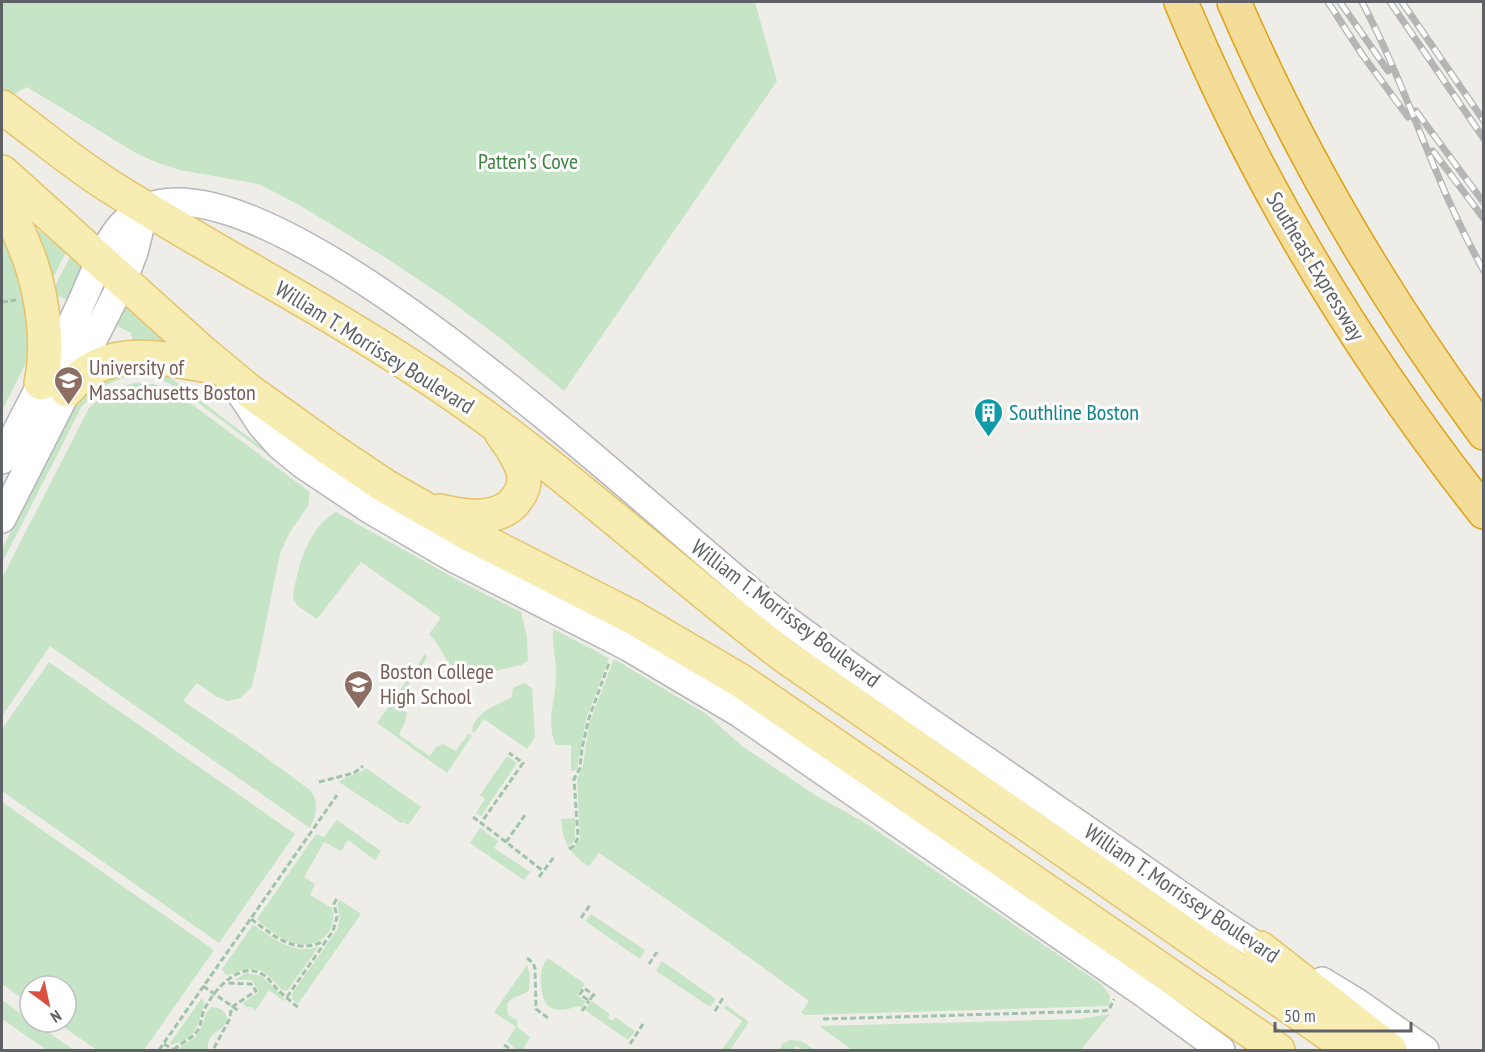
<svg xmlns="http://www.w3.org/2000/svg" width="1485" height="1052" viewBox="0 0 1485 1052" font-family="'PT Sans Narrow',sans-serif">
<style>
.green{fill:#c6e4c6}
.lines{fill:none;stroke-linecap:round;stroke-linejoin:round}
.minor-casing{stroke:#b4b6ba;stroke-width:30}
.major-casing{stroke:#e4c36a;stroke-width:36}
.highway-casing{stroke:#dfa216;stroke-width:36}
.path{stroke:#9fc4aa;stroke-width:3;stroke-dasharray:6 3;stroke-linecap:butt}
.minor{stroke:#fff;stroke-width:27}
.major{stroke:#f7edb3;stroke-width:33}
.highway{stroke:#f3dd99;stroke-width:33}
.rail-casing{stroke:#b4b5b5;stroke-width:7}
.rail{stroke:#fff;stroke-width:4.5;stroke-dasharray:14;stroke-linecap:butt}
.labels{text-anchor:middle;stroke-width:6;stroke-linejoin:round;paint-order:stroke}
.park-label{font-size:22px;fill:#3f8442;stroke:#fff}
.street-label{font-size:22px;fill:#5e6165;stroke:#fff}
.education-label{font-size:22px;fill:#785e54;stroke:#fff;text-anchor:start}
.culture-label{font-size:22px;fill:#0d838f;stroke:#fff;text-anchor:start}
</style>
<rect width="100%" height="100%" fill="#efede7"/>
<path class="green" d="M2,2H755L777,81L564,391L499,337L446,298L386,258L301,206L259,184L180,170L158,163L136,153L27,87L2,100Z
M2,217L16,241L31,353L2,411Z
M29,223L66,252L48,288Z
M71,255L81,264L82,269L68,301L52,292Z
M124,306H129L167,341L168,344L135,349L131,333L112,323Z
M132,374L104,386L82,406L2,563V549L80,395L101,375Z
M141,374L167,375L305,480L303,481L178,388L158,378Z
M133,383L154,384L174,391L310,492L308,506L290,532L280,553L261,647L252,686L241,698L227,701L217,697L197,683L183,701L261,754L310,790C320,802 316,815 310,828L50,646L2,716V578L89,408L104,394Z
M336,512L465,584L521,612L527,637L528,661L521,665L498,670L469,682L459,681L438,645L429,634L441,618L361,562L317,619L298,606L293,598C297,568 308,527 336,512Z
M553,629L609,658L586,719L577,769L571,771V745H556C545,722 556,700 556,676C557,661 552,645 553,629Z
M425,654L427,658L396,703L407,713L406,719L399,735L430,756L436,747L443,744L456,751L468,734L472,736L447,773L377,723Z
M614,659L706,714L742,746L815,795L867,824L1101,984L1110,995L1109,1006L806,1015L801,1013L809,1001C740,950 670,901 599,853L589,866L583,863L570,850L580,840L577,779L583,766L589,724Z
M49,662L295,834L219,943L2,791V729Z
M524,683L532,688L535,737L527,749L484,719L474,733L472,731C474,711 497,706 512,697L513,688Z
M507,756L517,763L481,816L476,813L485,799L480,795Z
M366,768L421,807L408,825L403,822L401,823L339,782C347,775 358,776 366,768Z
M2,802L214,950L144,1050H97L56,1022H66V986H30V1004L2,984Z
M575,818V840L568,847L563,834L561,819Z
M337,820L381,851L375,860L348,840L341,851L324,842L304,877L315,884L310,895L332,908C339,933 316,950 292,943C281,939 264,927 257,919L316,834L324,837Z
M480,828L498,841L494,848L530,872L524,880L470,843Z
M340,900L361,914L298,1004L292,999V994L337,930L340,918L337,904Z
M591,914L645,950L640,959L585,921Z
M253,925C274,938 294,957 319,946L287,991L282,990C264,969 256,963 229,975L225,974L222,969Z
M548,958L585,984L577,995L586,1002L581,1008L579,1006C556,1013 544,1012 541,986C540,974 541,967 548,958Z
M662,961L716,999L710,1007L656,971Z
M527,965L530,975L529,990C522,997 511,995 507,1005L508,1015L517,1020V1027L530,1037L523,1050H517L507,1041L516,1027L494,1012Z
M246,973L261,976L283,996L284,1001L269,990L255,1011L252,1007H246L243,1003L259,992L252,980H235Z
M202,998L204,1003L199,1022L194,1032L185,1040L171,1045L170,1043Z
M2,1000L30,1020V1022H33L74,1050H47L2,1019Z
M592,1001L610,1014L608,1018L613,1021L615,1017L635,1031L628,1040L585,1010Z
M726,1005L749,1022L730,1050H722L742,1021L724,1008Z
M212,1007C219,1007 230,1013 226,1022C220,1034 206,1032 208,1050H177C183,1043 194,1041 199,1032C205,1024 203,1012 212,1007Z
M1110,1014L1081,1050H852L819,1026L1080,1019Z
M790,1040L801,1041L815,1050H804L796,1046L793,1050H780L782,1044Z"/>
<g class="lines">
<defs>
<path id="minor" d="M235,385L262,426L280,446L302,464L369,509L455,559L628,647L739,713L1146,995L1221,1050
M2,460C26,412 51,366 74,318C88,291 97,260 114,235C121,224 133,213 145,208C281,150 669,531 780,615C869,682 963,744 1055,808C1096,836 1138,865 1179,894C1211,916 1243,939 1277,958
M2,519L123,281L134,252L145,208
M1322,981L1358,1003L1425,1050"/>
<path id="major" d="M2,107C39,134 75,165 114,189C222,256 336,315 441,386C563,468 669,569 786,657L1352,1050
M2,172L201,351L249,391L330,449L385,486L469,534L632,617L741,681L1278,1050
M2,195C12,217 23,240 31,263C43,300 49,345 41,383
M67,390C109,340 165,360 221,368
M440,511C465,517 501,523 518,497C524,489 525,480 523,471C519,457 510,445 502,434
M1260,948L1390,1050"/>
<path id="highway" d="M1181,2C1257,185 1361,356 1484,512
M1234,2C1300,155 1384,298 1484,433"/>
</defs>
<use href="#minor" class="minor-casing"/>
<use href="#major" class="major-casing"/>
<use href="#highway" class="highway-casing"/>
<path class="path" d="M2,302L16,300
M319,782L354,773L363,766
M525,815L506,842L543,871
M473,817L481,823
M506,842L481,823L523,763L509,753
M569,849L575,845L578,837L574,779L580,768L582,748L589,718L609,663
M539,877L554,857
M581,918L590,905
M251,919C273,935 295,956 324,941
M527,958L533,963L535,968L536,1009L548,1018
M649,964L657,952
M203,986L239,1011
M593,995L589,1001L580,994L584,988L595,996
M287,997L333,931L337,917L334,904L337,898
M582,1011L589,1001
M715,1011L723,998
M823,1019L1101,1011L1109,1010L1114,999
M164,1044L174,1050
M630,1044L643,1024
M504,1045L512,1050
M214,1048L229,1020L232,1007L256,991L251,984L227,983
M159,1050L337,795
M174,1050C180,1042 192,1040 198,1030C202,1023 201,1015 205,1008C214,990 239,961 262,974C269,978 273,985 278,990C285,996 292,1003 299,1008"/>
<use href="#minor" class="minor"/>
<use href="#major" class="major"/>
<use href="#highway" class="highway"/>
<defs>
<path id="rail" d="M1328,2L1361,53L1408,117
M1340,2L1388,71
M1362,2C1408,89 1435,185 1484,271
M1390,2L1484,139
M1402,2L1484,121
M1416,111L1484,203
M1433,151L1484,219"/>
</defs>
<use href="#rail" class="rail-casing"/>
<use href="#rail" class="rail"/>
</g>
<defs>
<symbol id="university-pin" viewBox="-11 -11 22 30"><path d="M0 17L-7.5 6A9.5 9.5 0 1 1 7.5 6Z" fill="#8d6e63" stroke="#fff"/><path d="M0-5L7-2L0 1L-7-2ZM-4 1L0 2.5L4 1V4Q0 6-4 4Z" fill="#fff"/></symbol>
<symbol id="building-pin" viewBox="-11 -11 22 30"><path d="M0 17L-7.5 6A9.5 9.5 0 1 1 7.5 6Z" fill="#0f9aa8" stroke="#fff"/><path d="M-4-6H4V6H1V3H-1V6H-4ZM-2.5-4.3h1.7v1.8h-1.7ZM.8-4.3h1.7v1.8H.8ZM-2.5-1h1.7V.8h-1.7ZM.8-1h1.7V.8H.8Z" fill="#fff"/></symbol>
<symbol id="school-pin" viewBox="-11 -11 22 30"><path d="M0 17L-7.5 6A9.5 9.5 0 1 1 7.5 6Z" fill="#8d6e63" stroke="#fff"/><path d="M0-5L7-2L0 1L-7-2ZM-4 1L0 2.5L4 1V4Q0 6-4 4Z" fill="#fff"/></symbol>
</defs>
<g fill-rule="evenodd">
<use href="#university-pin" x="52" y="364" width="33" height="45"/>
<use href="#building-pin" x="972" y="396" width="33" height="45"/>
<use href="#school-pin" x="342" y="668" width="33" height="45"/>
</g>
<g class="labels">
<g class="park-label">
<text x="528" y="169">Patten's Cove</text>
</g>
<g class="street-label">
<text transform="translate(1316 266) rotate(59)" y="8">Southeast Expressway</text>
<text transform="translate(375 347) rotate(32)" y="8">William T. Morrissey Boulevard</text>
<text transform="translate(786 613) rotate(37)" y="8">William T. Morrissey Boulevard</text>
<text transform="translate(1182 893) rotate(34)" y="8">William T. Morrissey Boulevard</text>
</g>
<g class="education-label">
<text x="89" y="375">University of<tspan x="89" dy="25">Massachusetts Boston</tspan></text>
<text x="380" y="679">Boston College<tspan x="380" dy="25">High School</tspan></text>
</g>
<g class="culture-label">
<text x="1009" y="420">Southline Boston</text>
</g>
</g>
<rect width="1485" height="1052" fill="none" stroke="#5e6165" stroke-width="6"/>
<g transform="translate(48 1004) rotate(147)"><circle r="28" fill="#ffffff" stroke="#bfc0c1" stroke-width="1.5"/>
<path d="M0-4.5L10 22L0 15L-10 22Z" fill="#d94f42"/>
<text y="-9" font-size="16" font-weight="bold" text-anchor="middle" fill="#5e6165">N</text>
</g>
<path d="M1275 1022v9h136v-9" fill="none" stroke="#5e6165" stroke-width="3"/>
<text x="1284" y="1022" font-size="18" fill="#5e6165" stroke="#ffffff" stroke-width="4.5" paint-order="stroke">50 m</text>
</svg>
